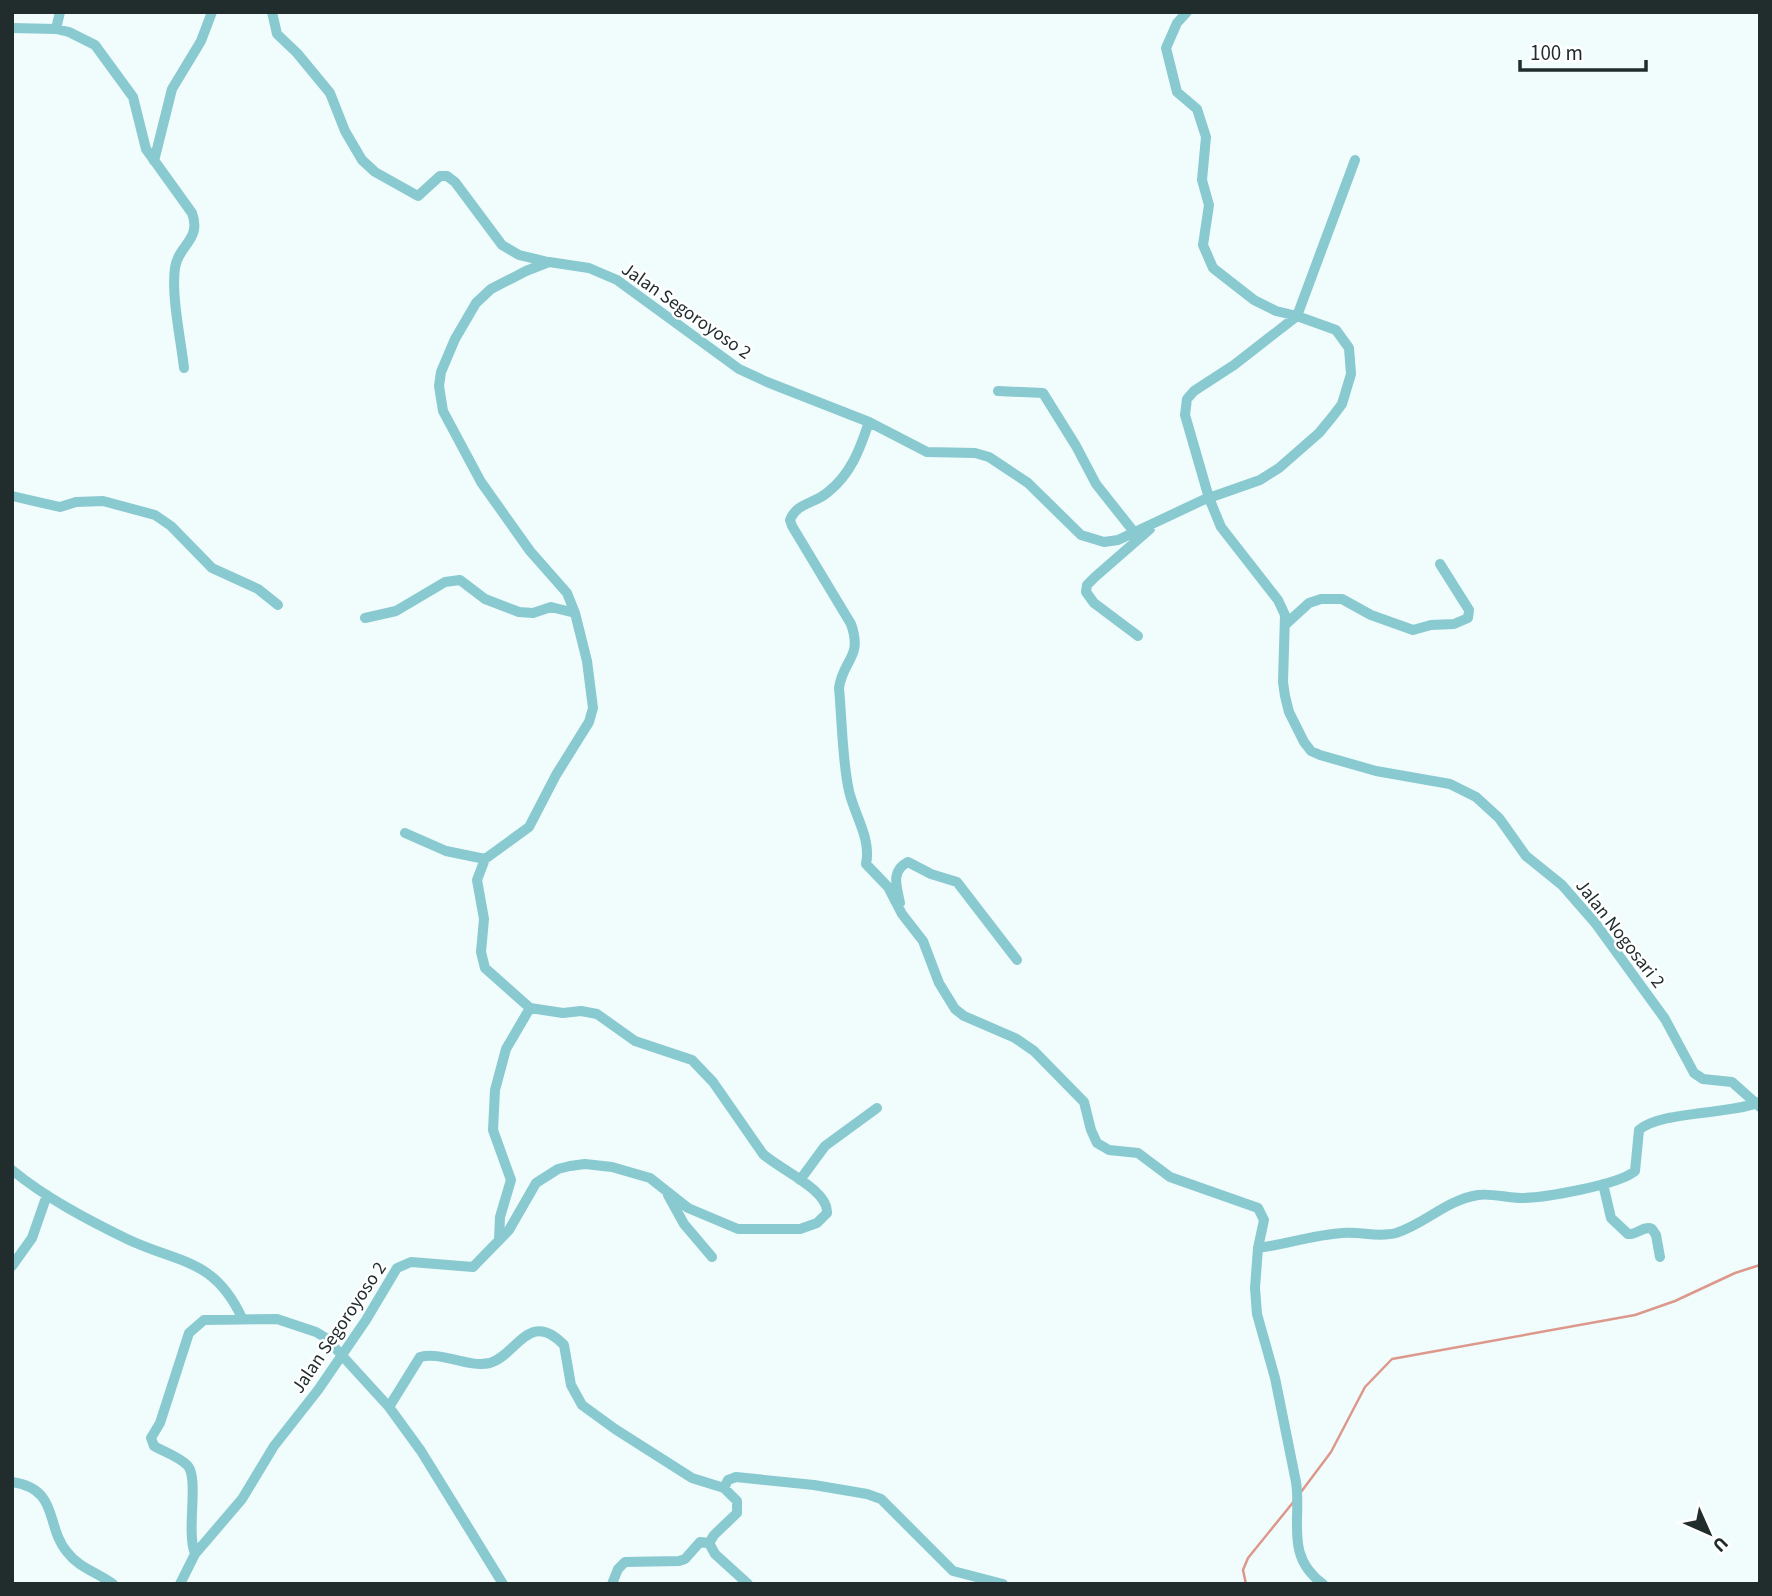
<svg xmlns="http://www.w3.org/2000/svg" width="1772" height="1596" viewBox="0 0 1772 1596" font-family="'Source Sans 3',sans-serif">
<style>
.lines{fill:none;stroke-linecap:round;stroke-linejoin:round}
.stream{stroke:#dc988a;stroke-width:2.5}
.street{stroke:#89c9d0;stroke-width:10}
.labels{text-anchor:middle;stroke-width:5;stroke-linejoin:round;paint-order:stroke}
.street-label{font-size:19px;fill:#212c2d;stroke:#fff}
</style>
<rect width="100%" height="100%" fill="#f1fcfd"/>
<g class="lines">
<path class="stream" d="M1301,1492L1331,1452L1365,1387L1392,1359L1635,1315L1675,1301L1735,1273L1760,1265
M1246,1584L1243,1570L1248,1558L1295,1500"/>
<path class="street" d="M272,12L277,34L297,53L330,93L345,131L362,160L375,172L418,196L440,176H447L455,182L502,245L519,255L548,262
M12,28L56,29L69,32L95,45L133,97L146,149L192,213C202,240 178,245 175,268C171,296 181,340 184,368
M56,29L60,12
M1355,160L1297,316L1234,365L1194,391L1187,399L1185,415L1209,498L1221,527L1278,600L1285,615L1283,682L1285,696L1289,712L1304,742L1311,751L1320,755L1376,771L1450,784L1476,797L1499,818L1526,856L1562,885L1596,924L1665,1019L1694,1073L1703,1079L1732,1082L1760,1107
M154,161L172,89L201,41L212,12
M998,391L1043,393L1076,446L1096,484L1134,532
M869,422C860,449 851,474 828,492C815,504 797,502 790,520L792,526L851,624C863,658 843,659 839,688C842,720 842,754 848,786C852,812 872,837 866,864L888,887L902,914L923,941L939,983L955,1009L964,1016L1015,1038L1034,1051L1084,1102L1091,1130L1097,1143L1109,1150L1138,1153L1170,1177L1258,1208L1264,1220L1258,1248
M12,496L60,507L76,502L103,501L155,515L171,526L212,568L258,589L278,605
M365,618L396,611L445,582L460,580L485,599L519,612L533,613L551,607L575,613
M1286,624L1309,603L1321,599H1342L1371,615L1413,630L1431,625L1454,624L1468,618L1469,610L1440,564
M1138,636L1094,603L1086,592L1087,585L1095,577L1150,529
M405,833L446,851L485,859
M900,903C897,887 890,871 908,862L931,874L957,882L1017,960
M12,1170C46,1198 88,1220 127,1239C180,1264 214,1258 242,1318
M800,1180L825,1146L877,1108
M1603,1184L1611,1218L1628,1234C1637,1235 1644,1225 1652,1229L1656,1235L1660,1257
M668,1195L684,1224L712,1257
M499,1240L500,1217L511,1180L493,1130L495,1090L506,1049L530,1008
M12,1266L32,1238L47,1195
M389,1407L420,1357C441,1351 467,1368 490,1363C516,1356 529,1308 564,1345L571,1385L582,1405L615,1429L692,1478L724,1488L737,1501V1513L714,1535L709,1543L715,1554L748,1584
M12,1482C60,1489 45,1526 67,1552C79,1568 97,1572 113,1584
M724,1488L728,1480L736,1477L814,1485L867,1494L881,1499L953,1571L1003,1584
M195,1554C186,1531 199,1480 188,1466C180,1457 164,1452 154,1446L151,1438L160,1423L189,1333L204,1320L277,1319L316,1332L326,1338L389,1407L421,1451L503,1584
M180,1584L195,1554L242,1499L274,1446L318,1390L366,1320L397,1268L411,1262L473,1267L509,1230L536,1183L558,1169L570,1166L585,1164L612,1167L650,1178L688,1208L738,1229H800L817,1223L827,1213C829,1190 779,1169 763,1154L713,1082L692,1060L635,1041L597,1014L581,1011L563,1013L530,1008L485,968L481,952L484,919L477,880L485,859L529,827L556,775L589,722L593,708L587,661L575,613L567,593L530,551L481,482L443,411L439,386L441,372L455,339L476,303L491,289L526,271L549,262L589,268L617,280L739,369L767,382L869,422L927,452L975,453L989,457L1028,483L1081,535L1104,542L1118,540L1203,500L1260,480L1279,468L1319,433L1333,416L1342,404L1351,374L1349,348L1336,330L1297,316L1276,311L1254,300L1213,268L1203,245L1209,205L1202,180L1206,137L1197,109L1177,92L1166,48L1177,23L1187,12
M612,1584L618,1569L625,1562L679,1561L685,1559L700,1542L709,1543
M1323,1584C1284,1556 1302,1519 1296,1482L1275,1378L1257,1314L1255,1288L1258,1248C1286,1244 1314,1235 1342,1233C1360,1231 1378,1238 1396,1233C1425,1224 1446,1200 1478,1195C1492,1193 1507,1198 1521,1198C1543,1198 1619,1185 1635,1171L1639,1130C1660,1111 1728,1115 1760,1102"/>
</g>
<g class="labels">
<g class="street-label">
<text transform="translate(687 310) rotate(35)" y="7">Jalan Segoroyoso 2</text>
<text transform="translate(1621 933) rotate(52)" y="7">Jalan Nogosari 2</text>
<text transform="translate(338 1327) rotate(-56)" y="7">Jalan Segoroyoso 2</text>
</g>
</g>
<rect width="1772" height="1596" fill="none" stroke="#212c2d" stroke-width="28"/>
<g transform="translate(1709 1533) rotate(135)" stroke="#ffffff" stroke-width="5" paint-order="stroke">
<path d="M0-5L12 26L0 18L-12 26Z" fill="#212c2d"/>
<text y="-10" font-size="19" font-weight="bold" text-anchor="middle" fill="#212c2d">U</text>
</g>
<path d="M1520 60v10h126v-10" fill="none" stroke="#212c2d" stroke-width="3.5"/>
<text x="1530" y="60" font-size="21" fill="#212c2d" stroke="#ffffff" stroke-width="5" paint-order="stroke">100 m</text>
</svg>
